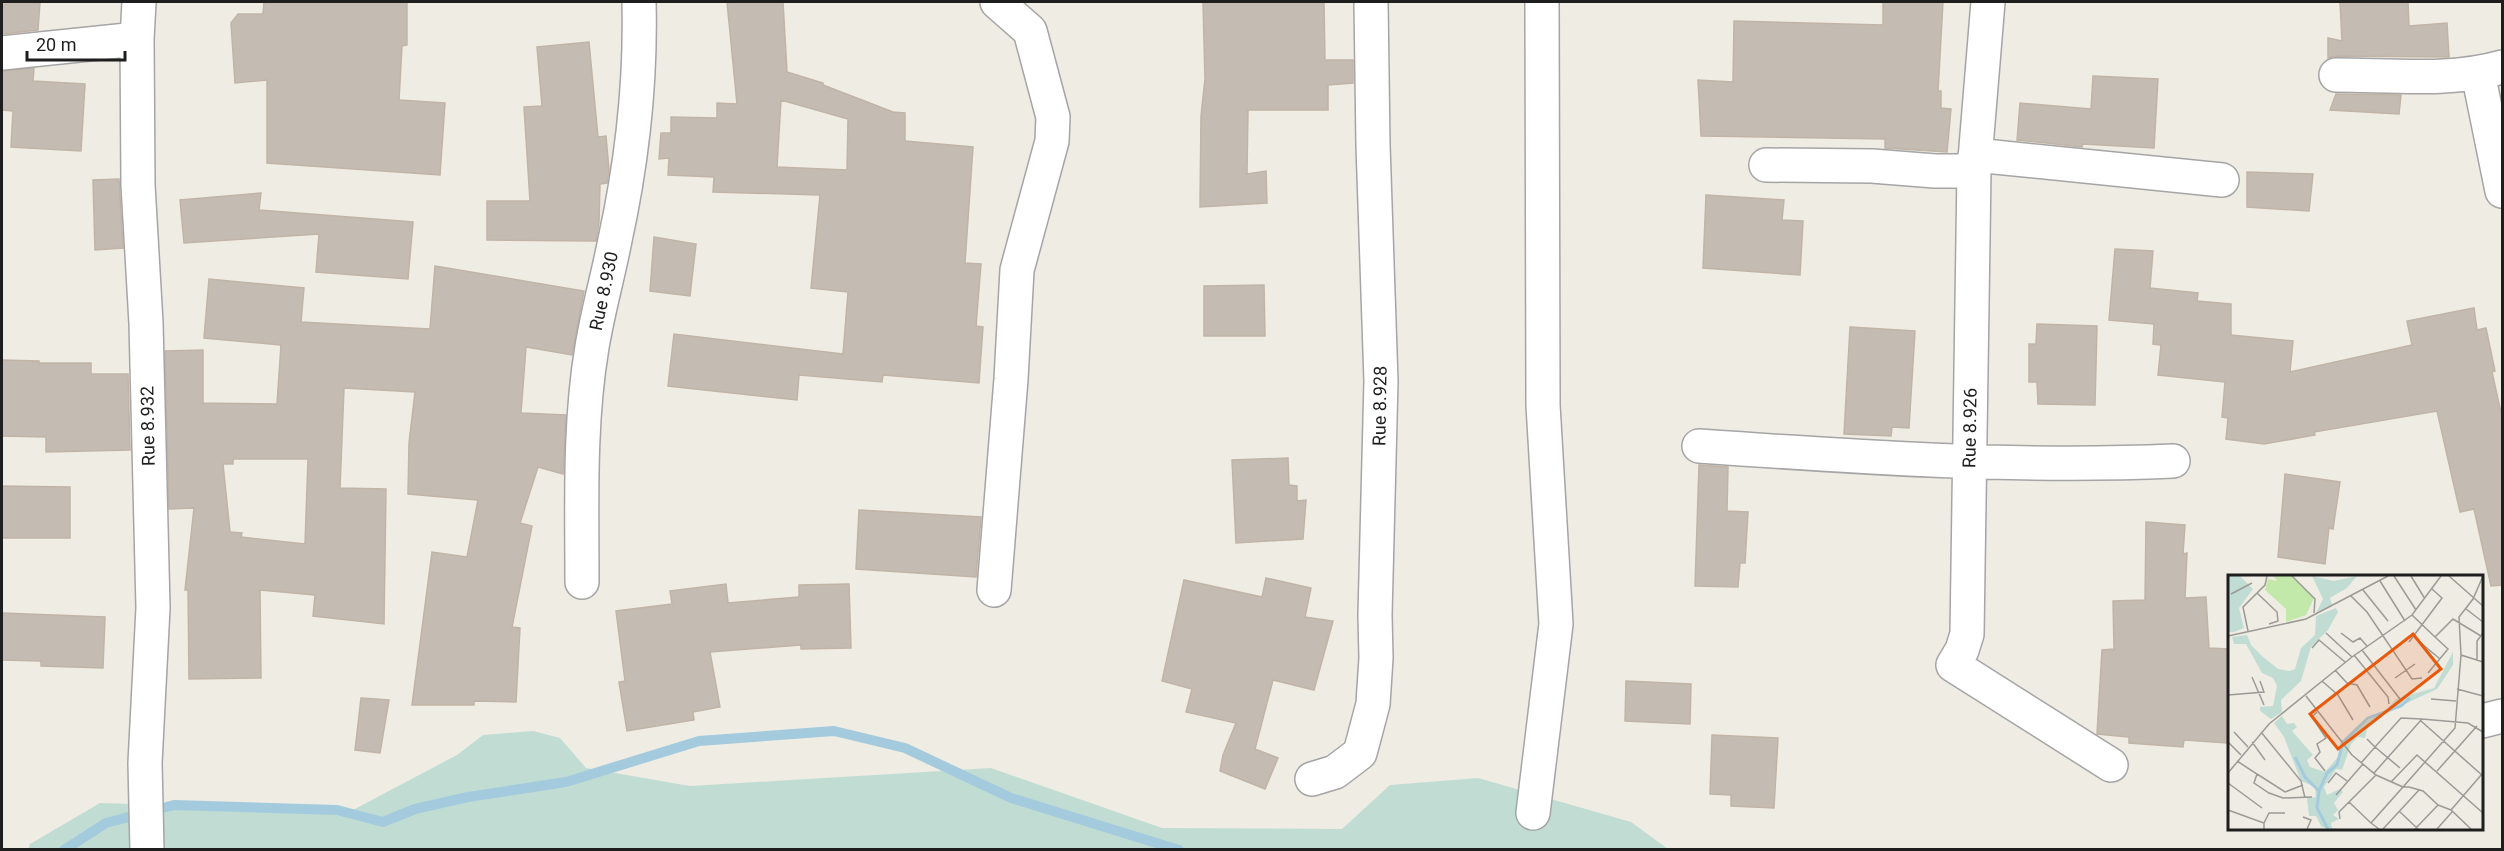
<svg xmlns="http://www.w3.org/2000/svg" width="2504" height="851" viewBox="0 0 2504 851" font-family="Roboto,sans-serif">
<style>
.wetland{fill:#c1ddd3}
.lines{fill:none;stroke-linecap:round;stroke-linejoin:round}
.stream{stroke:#a4cbdd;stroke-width:10}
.building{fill:#c4bcb3;stroke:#c1b4a6;stroke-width:1.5;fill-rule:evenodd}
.street-casing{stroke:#a5a5a5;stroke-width:36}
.street{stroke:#fff;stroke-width:33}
.labels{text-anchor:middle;stroke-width:6;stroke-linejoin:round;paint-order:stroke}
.street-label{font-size:18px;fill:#1e1e1e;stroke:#fff}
.inset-river{fill:none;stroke:#a4cbdd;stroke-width:3}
.inset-road{fill:none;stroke:#9b9a95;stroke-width:1.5}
.view{fill:#e8590c;fill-opacity:0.15;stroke:#e8590c;stroke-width:3}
.inset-edge{fill:none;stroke:#1e1e1e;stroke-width:3}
</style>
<rect width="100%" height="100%" fill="#efece4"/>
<path class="wetland" d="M533,731L560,738L586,768L690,786L991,768L1162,828L1342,829L1390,785L1478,778L1631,822L1668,849L28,850L30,844L100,803L351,811L457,755L483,735Z"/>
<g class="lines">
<path class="stream" d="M64,850L106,823L174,805L337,810L383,822L415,809L468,797L566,782L699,741L834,731L905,748L1011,798L1179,850"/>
</g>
<path class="building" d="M2,2H40L38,30L2,34Z
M264,2H407V45L402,46L399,100L445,103L440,175L267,163V80L235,83L231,23L238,14H263Z
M727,2H783L787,72L823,83V85L893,112L905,113V141L973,147L965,263L981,264L976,326L983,327L979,383L883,375L882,382L799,375L797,400L668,386L674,334L843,354L848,292L811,288L820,195L713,192L714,177L668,175L669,158L659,159L661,133H671V117L717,118V103L737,104ZM781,100L848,119L847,170L777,167Z
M1203,2H1324L1325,60H1353V83L1328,85V110H1248L1247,174L1266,171L1267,203L1200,207L1201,116L1205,79Z
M1883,2H1943L1938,91H1941V108L1951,109L1947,152L1885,148V139L1701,136L1698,80L1733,82L1734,21L1883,25Z
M2340,2H2408L2409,26L2447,23L2449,57L2336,56L2328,58V38L2342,41Z
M589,42L598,137L606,136L609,170L607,183L600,184L599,222L596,241L487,240V201H530L524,107L542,106L537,47Z
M34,68L33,81L85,84L81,151L11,147L13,111L2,110V71Z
M2093,76L2158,79L2154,148L2083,144L2082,147L2017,140L2020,103L2091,109Z
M2336,94L2401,95L2399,114L2330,110Z
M2247,172L2313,174L2309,211L2247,207Z
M119,179L123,248L95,250L93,180Z
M261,193L259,210L413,222L408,279L316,272L319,234L184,243L180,200Z
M1706,195L1784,200L1782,220L1803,221L1800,275L1703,268Z
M654,237L696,244L690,296L650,291Z
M2115,249L2153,251L2150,288L2198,293L2197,301L2231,304V335L2293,341L2290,372L2412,345L2407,321L2474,308L2477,330L2486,328L2495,371L2492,372L2502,417V585L2491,586L2474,509L2460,512L2437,411L2314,432L2315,435L2264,444L2226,439L2228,418L2222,417L2225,382L2158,375L2161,345L2153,344L2154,324L2109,320Z
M435,266L584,291L572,355L526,347L521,413L566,415L563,474L538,467L520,523L532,526L512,627L520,628L516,702L474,701V705H412L432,552L467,557L478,500L408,494L409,443L415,392L344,388L340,488L386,489L384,624L313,616L315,595L260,590L261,678L189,679L188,590H185L194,508L169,509L165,351L203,350V403L277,404L281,345L204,338L209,279L304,288L301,322L430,329ZM233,459H308L305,544L241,537L242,533L230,532L223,464H233Z
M1264,285L1265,336H1204V286Z
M2037,324L2097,326L2095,405L2038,404L2037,382H2029V344H2036Z
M1850,327L1915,331L1909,428L1892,427L1891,436L1844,434Z
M2,360L39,361V363H91V374H128L130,450L46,452V437L2,436Z
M1288,458L1289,485L1297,486V501L1306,500L1303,539L1236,543L1232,460Z
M1699,465L1728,467L1727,511L1748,512L1745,563H1740L1738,587L1695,586Z
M2285,474L2340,482L2333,529L2329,528L2325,564L2278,557Z
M2,486L70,487V538H2Z
M859,510L981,517L976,577L856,569Z
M2146,522L2185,525L2183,554L2187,553L2185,598L2206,597L2209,648L2229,649L2227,743L2184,740L2183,747L2129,743V737L2097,734L2102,650L2114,649L2113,601L2145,600Z
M1266,578L1311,588L1305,617L1333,621L1314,690L1273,680L1255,749L1278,758L1265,789L1220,771L1223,755L1236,723L1186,712L1192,689L1162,681L1184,580L1262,597Z
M726,584L728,603L799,597V585L849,584L851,648L801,649V645L710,652L720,707L693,712L694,720L627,731L619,682L625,681L616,611L672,604L670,591Z
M2,613L105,617L103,668L41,666V661L2,660Z
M1626,681L1691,684L1690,724L1625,721Z
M361,698L389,700L380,753L355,750Z
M1712,735L1778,738L1774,808L1731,806V795L1710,794Z"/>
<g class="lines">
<defs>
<path id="street" d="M139,2L137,39L138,185L146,323L153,608L145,763L147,850
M1988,2L1974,171L1967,634L1962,650L1953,665L2111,765
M2,53L137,39
M2478,73L2502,191
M2336,75C2390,75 2450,82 2502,67
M1975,155L2222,180
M1766,165L1872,166L1935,171H1974
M1699,446C1857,457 2015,468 2173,461
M582,582C582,504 579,424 592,347C598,311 608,276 615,240C632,162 641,81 639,2
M994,590L1011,379L1017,270L1052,141L1053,117L1030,31L997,2
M2482,721L2502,716
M1312,779L1335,772L1360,753L1373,704L1376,658L1375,615L1381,381L1373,145L1371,2
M1533,813L1556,624L1543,405L1542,2"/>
</defs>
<use href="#street" class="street-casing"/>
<use href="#street" class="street"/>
</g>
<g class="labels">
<g class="street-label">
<text transform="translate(604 291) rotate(-78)" y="6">Rue 8.930</text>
<text transform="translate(1380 406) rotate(-89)" y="6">Rue 8.928</text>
<text transform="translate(148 426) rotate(-91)" y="6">Rue 8.932</text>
<text transform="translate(1970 428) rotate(-89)" y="6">Rue 8.926</text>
</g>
</g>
<g transform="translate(2228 575)">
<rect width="255" height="255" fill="#efece4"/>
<path d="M45,1H63L86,23L78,40L58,47V34L37,15L40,4L49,6Z" fill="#c3e9aa"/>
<path d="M0,1H12L25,14L11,33L16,53L6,57H0ZM84,1L106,6L129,1L119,13L102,23L104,30L88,38L95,24ZM108,33L110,37L100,55L83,72L73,106L53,125L54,137L43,144L32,136V132L45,131L49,111L45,103L34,98L18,69H6L4,62L19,60L23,70L34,81L50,94L61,96L67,94L73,73L87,60L88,41ZM225,77V90L209,114L155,139L139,154L137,163L130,162L123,169L114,195L108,194L96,212L99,220L112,214L115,217L106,228L110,235L105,240L111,244L103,248L104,253L112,254H99L93,251L88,241H81L79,223L88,222L87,212L73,206L56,162L46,148L54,141L59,149L66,148L69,152L64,156L85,180L79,185L82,192L97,197L110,182L112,169L128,152L157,136L168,124L206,113Z" fill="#c1ddd3"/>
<path class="inset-river" d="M67,182L77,202L91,216L89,233L100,254M91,216L99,198L109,190L115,167L140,143L173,131L182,123"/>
<path class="inset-road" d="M64,1L87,24L86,38M166,1L188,35M183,1L197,24M221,1L255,31M152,6L177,46M135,15L160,46M29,18L49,37L50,46L41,49M3,19L24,8M123,21L139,37L184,104L194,103M238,34L255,47M184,40L207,62L225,44L253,61M20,56L15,32L37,10L39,1M98,58L124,82M113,58L125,67L132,63L139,71M0,61L78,44L160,1M187,63L212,84M181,67L214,23L204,14M84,73L91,65L117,87M134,75L172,124M126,80L160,122L161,129M233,80L255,87M249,86V66L255,58M107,95L119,108L129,110L142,132M200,98L220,74L207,62M24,102L36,130M167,103L187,89M94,106L110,120L125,145M229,114L255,121M0,120L36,117L32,106M78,121L124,180L148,200L175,212L227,153L233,80L231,42L245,24L255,1M203,124L228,126M89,137L84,142L98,163L89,169L92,177L87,183L97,196M193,146L255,201M6,157L20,172M33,157L73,206L77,223M139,164L147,172L173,143L194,144M0,167L13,180M24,167L37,185M9,186L29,199L26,208L41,218L55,223L84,222M133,188L147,172L172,193M209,196L249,151M0,198L41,149L124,82L184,40L213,1M146,198L194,144L240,148L255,157M29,199L57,217L75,210M163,207L189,180L255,238M0,208L34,233M100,208L108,198L119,206M108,220L135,189M121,227L143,248M210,230L223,235L243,254M0,235L36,248V254M223,235L254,199M171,236L190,254M75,242L83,245L79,254M112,244L111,237L148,200M36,248L41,238H57M151,254L143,248L175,212H181L195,216L210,230L187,254M155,254L191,215M209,254L224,237"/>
<path class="view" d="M185,59L213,94L110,174L82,139Z"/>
<rect width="255" height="255" class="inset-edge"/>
</g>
<rect width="2504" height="851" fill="none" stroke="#1e1e1e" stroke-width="6"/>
<path d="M27 51v9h98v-9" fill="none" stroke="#1e1e1e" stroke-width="3"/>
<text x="36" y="51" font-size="18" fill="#1e1e1e" stroke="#ffffff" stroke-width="4.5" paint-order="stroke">20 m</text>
</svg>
